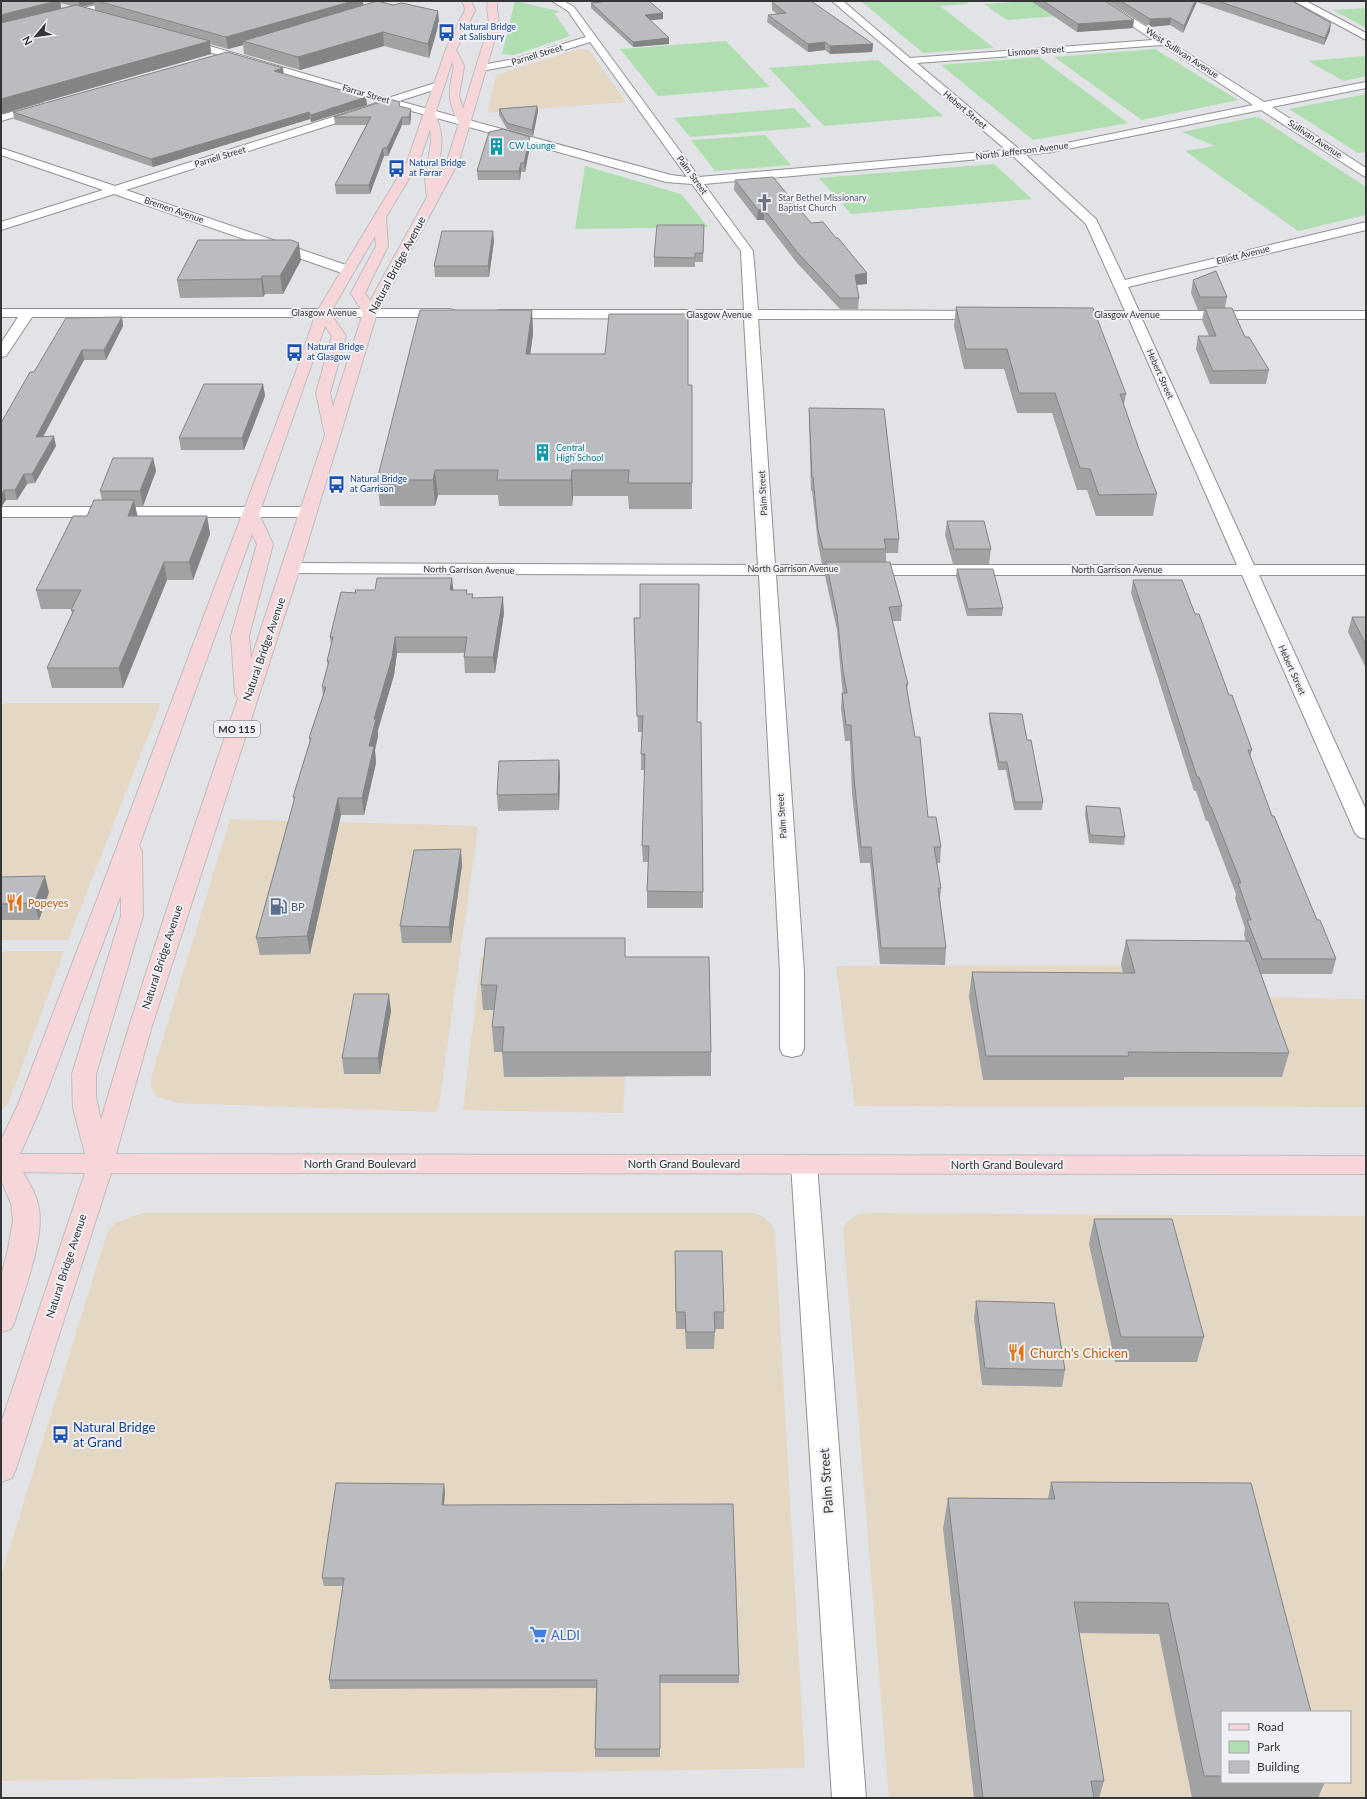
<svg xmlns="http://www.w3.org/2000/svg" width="1367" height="1799" viewBox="0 0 1367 1799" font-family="Lato,sans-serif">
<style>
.commercial{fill:#e4d7c3;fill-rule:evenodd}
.green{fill:#b0deb1}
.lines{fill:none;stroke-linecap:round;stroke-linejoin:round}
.street-casing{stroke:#909195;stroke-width:2}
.primary-casing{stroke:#bebebf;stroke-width:2}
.street{fill:#fff;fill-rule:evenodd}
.primary{fill:#f7d6d9;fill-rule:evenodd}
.wall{fill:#a1a2a4;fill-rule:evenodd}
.shaded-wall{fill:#838486}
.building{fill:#bbbcbf;stroke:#838486}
.labels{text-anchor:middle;stroke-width:4;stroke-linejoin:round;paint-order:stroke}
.far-transit-label{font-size:9px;fill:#164399;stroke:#eff0f4;text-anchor:start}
.far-street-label{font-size:9px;fill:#343536;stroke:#eff0f4}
.far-culture-label{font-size:9px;fill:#0d838f;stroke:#eff0f4;text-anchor:start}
.far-worship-label{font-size:9px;fill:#5b616d;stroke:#eff0f4;text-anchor:start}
.shield{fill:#eff0f4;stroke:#6c6d6f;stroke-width:1}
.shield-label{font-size:10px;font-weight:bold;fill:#343536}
.street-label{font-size:11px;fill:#343536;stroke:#eff0f4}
.food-label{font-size:11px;fill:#c56008;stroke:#eff0f4;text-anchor:start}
.service-label{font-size:11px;fill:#4e5e75;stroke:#eff0f4;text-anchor:start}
.near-food-label{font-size:13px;fill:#c56008;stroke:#eff0f4;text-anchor:start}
.near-transit-label{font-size:13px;fill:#164399;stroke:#eff0f4;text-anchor:start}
.near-street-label{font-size:13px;fill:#343536;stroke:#eff0f4}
.near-shop-label{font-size:13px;fill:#366cbe;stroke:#eff0f4;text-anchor:start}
</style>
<rect width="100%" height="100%" fill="#e1e3e6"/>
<path class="commercial" d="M578,49L589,50L626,102L487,113L496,75Z
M1,703H161L68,940H1Z
M230,819L478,826L438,1112L178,1103L156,1096L151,1087V1078Z
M1,951H64L9,1102L1,1111Z
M481,957L632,961L623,1113L463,1110Z
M1221,965L1231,997L1366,999V1107L855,1106L836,966Z
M143,1213H754L764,1217L772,1225L775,1233L805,1768L1,1781V1576L107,1233L115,1223Z
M871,1213L1366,1216V1798H889L843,1228L849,1220L858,1214ZM1222,1712H1350V1782H1222Z"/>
<path class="green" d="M515,1L558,11L560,12L554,13L570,36L514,55L502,54Z
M861,1H966L969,4L940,6L994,48L923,53Z
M1028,1H1081L1100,13L1007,20L984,4Z
M1366,8V28L1333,10Z
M726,41L770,87L658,96L620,49Z
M1155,49L1238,100L1142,120L1054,57Z
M1366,56V76L1344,81L1308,61Z
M1039,57L1128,123L1033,140L941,65Z
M878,60L943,116L824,126L769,68Z
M1366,94V152L1358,153L1289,109Z
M794,108L812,127L690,137L674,118Z
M1255,117L1260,118L1366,187V215L1298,231L1185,151L1215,146L1182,132Z
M765,135L791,165L715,171L691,140Z
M994,164L1032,199L851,214L819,178Z
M585,166L681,194L708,227L575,229Z"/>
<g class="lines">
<defs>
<path id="street" d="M112,1H128L126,3L62,19L57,16L59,14Z
M552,1H564L574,7L699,177L1006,150L832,1H843L910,58L1153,40L1095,1H1106L1264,102L1366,82V88L1272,107L1366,168V177L1362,175L1261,110L1052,152L1026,155L1096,219L1125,280L1366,222V230L1128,287L1139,311H1366V319H1142L1254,565H1366V575H1259L1366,810V839L1359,837L1355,833L1242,575H776L804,972V1049L801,1055L792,1057L783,1055L780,1049V972L759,575L291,573L285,572L282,568L285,564L291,563L758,565L744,319L501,318L496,317L494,314L496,311L501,310H744L741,251L692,184L666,182L390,105L387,107L126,190L352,267L354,270L352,273H342L114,194L1,230V222L103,190L1,155V148L115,186L380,102L178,43L177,41L182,38L388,98L435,83H443L444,85L443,87L399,101L671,175L687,177L590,42L520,64L481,71L477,70L476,68L477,66L514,59L586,37L568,11ZM1162,45L1253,105L1052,146L1019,149L917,63ZM1013,156L1086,224L1125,311H1065L1060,312L1058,315L1060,318L1065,319H1129L1237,565H775L758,319H985L990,318L992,315L990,312L985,311L758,310L753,251L704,184Z
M1294,1H1306L1366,33V40Z
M42,103L47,106L46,108L1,121V115Z
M1,309H449L454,310L456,313L454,316L449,317H32L6,356L1,357V343L18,317H1Z
M1,507H308L314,508L316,512L314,516L308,517H1Z
M804,1155L813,1157L817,1164L866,1798H832L791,1164L795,1157Z"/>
<path id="primary" d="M461,1H471L475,10L456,50L464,66L459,96L463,109L489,25C489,17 486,9 488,1H498C495,9 499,17 499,25L459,161L377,313L300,568L151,1029L116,1154L1366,1156V1174L111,1173L16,1469L12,1478L1,1482V1423L85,1173L23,1172C30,1184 37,1196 39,1209C44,1241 24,1290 15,1321L11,1329L1,1332V1277L8,1249L13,1221L11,1203L1,1180V1140L17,1107L106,876L298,366L316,313L407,162L446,49L465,10L464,5ZM452,62L454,66C449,93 446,97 459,123L447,161L437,179C439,152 447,141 435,114ZM430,129L431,143L425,178L427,197L370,301L365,293L388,246L386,217L419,162ZM375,236L376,246L351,293L363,313L333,407L330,393L346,336L330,313ZM325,326L332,336L316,393L325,435L251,659L249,636L273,544L259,514ZM252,534L257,544L231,636L235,694L238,698C191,838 142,978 101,1120L96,1097V1074L143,916L142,851L139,846ZM121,895V916L72,1074L73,1108L85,1154H20L41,1107Z"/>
</defs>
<use href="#street" class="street-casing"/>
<use href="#primary" class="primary-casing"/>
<use href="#street" class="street"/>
<use href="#primary" class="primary"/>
</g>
<path class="wall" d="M1,1H363V6L393,5L438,11L439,23L429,58L384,46L300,70L244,54L243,45L228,49L210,44L211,54L1,114ZM60,3L72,6L61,8ZM94,4L95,10L83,7Z
M596,1H649L663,19L650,20L669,44L633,47L591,8V3L597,2Z
M1031,1H1105L1133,28L1077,32Z
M1108,1H1292L1330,31L1324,45L1197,2L1183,33L1170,25L1149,27Z
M772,2L873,44L872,52L830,54L825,50L808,52L767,22L768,15L777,14L772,10Z
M284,74L366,97L367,105L311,122L310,119L153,167L14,119L13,112Z
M537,106L538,111L533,136L507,129L499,115V109Z
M401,107L411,117L410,125H402L388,156H384L370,194H336L335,185L366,125H335L334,117Z
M530,146L525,172H521L520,180H478L477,171Z
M735,180L836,238L867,273V284L856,285L859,298L858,309H840L797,263L764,220H757L734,190Z
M704,225L703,262H695V267H654V257Z
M494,241L489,277H435L434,266Z
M301,260L283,294H265L263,297L180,298L177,280Z
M1193,280L1227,297L1225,308L1245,337L1269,370L1266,384H1210L1196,349L1198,336H1209L1202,320L1204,310H1198L1191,293Z
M956,307L1126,394L1124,405L1139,449L1157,494L1153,516H1096L1087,490H1077L1052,413H1017L1004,369H964L954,326Z
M532,310L533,334L530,354L688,385H692V509H629L628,496H573L572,506H499L498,495H438L435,506H380L377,480Z
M122,317L123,326L106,360H84L43,437L56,446L35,483L27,484L17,500H6L2,506L1,423L34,372Z
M263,384L265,396L244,450H181L179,438Z
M809,408L899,539L898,553H886V562L902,606L901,621H892L908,684L907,690L928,817L941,847L940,863H937L941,888L940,898L946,948L945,965L880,964L870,863H860L852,794L850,741H845L841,708L842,693H843L842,686L837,630L825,576L826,564H822L818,544L812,491H811L809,421Z
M153,458L156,471L143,506H135L137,516H207L210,534L193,580H167L123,688H52L47,668L72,613L71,610L72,609H41L36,590L87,516L102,500L100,491Z
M947,521L991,549L989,564H953L945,535Z
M957,569L1003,608L1002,616H967L956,576Z
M1133,580L1195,614L1252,750L1250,757L1272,816L1317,920L1336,959L1332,974H1261L1289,1053L1282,1077H1124V1080H983L969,997L972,972L1123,973L1121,964L1126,940L1246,941L1244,935L1245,928L1235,898L1236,894L1208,821H1206L1196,791H1194L1131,593Z
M355,590H453L467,594H473V598L504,613L495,673H465L464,657V653H397L394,675L378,730V736L375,750L376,763L364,815H341L310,954L260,955L256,938L294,801L293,797L310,741L309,738L323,696L322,687L328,666L327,661L331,645L330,637L355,593Z
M1352,617H1366V668L1348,632Z
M634,618L697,722L703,892V908H647V891L649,862H643L642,846L645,770H641V754L642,732H638Z
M989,713L1027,740L1043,802L1042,810H1014L1006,770H998L989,721Z
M559,760L560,775L559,810L498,811L497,795Z
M1086,806L1125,837L1124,845L1089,843L1085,814Z
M462,865L451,943H402L400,926Z
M1,877L49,892L39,920H1Z
M625,957L711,1052V1076L504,1077L502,1052H494L492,1027L494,1010H483L481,985Z
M391,1011L380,1074H344L342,1058Z
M1094,1219L1204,1337L1197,1362H1115L1089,1244Z
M675,1251L724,1312V1329H715L714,1349H686L685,1329H676Z
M976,1301L1065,1370L1062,1387L982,1385L974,1318Z
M1051,1482L1251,1483L1222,1712V1782H1325L1318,1798H1192L1159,1634L1079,1633L1104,1781L1099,1798H974L943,1529L948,1498L1048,1499Z
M445,1492L444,1505L739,1675V1683H660V1757H595V1749L596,1688L330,1689L329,1680L343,1586H324L322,1578Z"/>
<path class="shaded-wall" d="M56,1H60L62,12L1,27V15Z
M78,1H94V4L79,7Z
M353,1H363L364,10L243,41V45L228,49L226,37Z
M1195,1H1197L1183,33L1184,26Z
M438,11L439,23L429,58L428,44Z
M663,13V19L645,21V15Z
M1171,18L1170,25L1149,27L1150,19Z
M1134,20L1133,28L1077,32L1078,24Z
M1331,23L1330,31L1324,45L1325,38Z
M383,32L384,46L300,70L298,57Z
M669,38V44L633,47V42Z
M210,41L211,54L1,114V99Z
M825,42V50L808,52V44Z
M873,44L872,52L830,54V46Z
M283,68L284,75L274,71Z
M366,97L367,105L311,122V115Z
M537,106L538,111L533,136L532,130Z
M411,109V117L410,125L409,117Z
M309,112L310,119L153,167L151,159Z
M402,117V125L388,156L387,148Z
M530,137V146L525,172L524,163Z
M383,148L384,156L370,194L369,185Z
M521,163V172L520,180L519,171Z
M764,209V220H757L758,210Z
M493,231L494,241L489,277L488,266Z
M299,243L301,260L283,294L280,276Z
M867,273V284L854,285L855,275Z
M262,276L265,294L263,297L261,279Z
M532,310L533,334L527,378L526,354Z
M122,317L123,326L106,360L104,350Z
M82,350L84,360L38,446L36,437Z
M263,384L265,396L244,450L242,438Z
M54,436L56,446L35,483L32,474Z
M153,458L156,471L143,506L140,491Z
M435,470L438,495L435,506L433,480Z
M572,470L573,496L572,506L571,480Z
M24,474L27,484L17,500L15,490Z
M4,490L6,500L2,506H1V494Z
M134,500L138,518L128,516Z
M207,516L210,534L193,580L189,562Z
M164,562L167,580L123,688L119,668Z
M452,578L454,594L450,590Z
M503,597L504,613L495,673L493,657Z
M395,637L397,653L394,675L378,730V736L375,750L376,763L364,815L362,798L369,746L374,719Z
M559,760L560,775L559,810L558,794Z
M338,798L341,815L310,954L307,936Z
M461,849L462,865L451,943L449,927Z
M45,876L49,892L39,920L34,903Z
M389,994L391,1011L380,1074L378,1058Z
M444,1484L445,1492L443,1513L442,1505Z"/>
<path class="building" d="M1,1H56L1,15Z
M97,1H353L226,37Z
M377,1L393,5L402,3L438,11L428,44L383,32L298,57L243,41Z
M601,1H649L663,13L645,15L669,38L633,42L591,3L602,2Z
M773,1H811L873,44L830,46L825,42L808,44L768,15L786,13L772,2Z
M1043,1H1105L1134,20L1078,24Z
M1121,1H1195L1184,26L1171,18L1150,19Z
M1218,1H1292L1331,23L1325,38Z
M76,5L210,41L1,99V23Z
M227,52L283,68L274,71L366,97L311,115L309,112L151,159L13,112Z
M390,99L400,102L399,106L411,109L409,117H402L387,148H383L369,185H335L371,117H334Z
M537,106L532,130L507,123L499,109Z
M503,129L530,137L524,163H521L519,171H477L489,132Z
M773,177L811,223L823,222L836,238H838L867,273L855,275L859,298H840L797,252L764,209L758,210L735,180Z
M657,225H704L703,253H695V258L654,257Z
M442,231H493L488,266H434Z
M198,240H291L299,243L280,276H262L261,279L177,280Z
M1216,271L1227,297H1200L1193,280Z
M956,307L1093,308L1126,394H1120L1139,449L1157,494L1099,495L1090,469L1080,468L1055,393H1019L1007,349H966Z
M1205,308H1232L1245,337H1249L1269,370L1213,371L1198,336H1216Z
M420,310H532L526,354H605L609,314H688V385H692V483H628L629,470H572L571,480H497L498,470H435L433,480H377Z
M122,317L104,350H82L36,437L54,436L32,474H24L15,490H4L1,494V423L30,372H34L66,318Z
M204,384H263L242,438H179Z
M809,408L884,409L899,539H884L886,549H823L818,530L813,477H812Z
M113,458H153L140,491H100Z
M94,500H134L128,516H207L189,562H164L119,668H47L74,610H71L81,590H36L73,516H87Z
M947,521H984L991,549H954Z
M826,562H890L902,606L889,607L908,684H906L915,737H920L928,817H936L941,847H934L941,888H938L946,948H881L871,847H861L854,778L851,725H846L842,693H847L843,671L837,615Z
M957,569H993L1003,608L968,609Z
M377,578H452L450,590H467L466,594H473L472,598L503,597L493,657H464L467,637H395L392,658L374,719H376L369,746H374L362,798H338L307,936L256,938L295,797H293L311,738H309L326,687H322L329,661H327L333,637H330L341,592L356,593L355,590H375Z
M1133,580H1182L1195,614H1199L1229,695H1232L1252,750H1248L1272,816H1274L1317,920H1320L1336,959H1262L1247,920H1251L1238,883H1241L1211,807H1210L1199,777H1197Z
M640,584H699L697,722H701L703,892L647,891L649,846H642L645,754H641L643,716H637L634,618H640Z
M1352,617H1366V645Z
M989,713L1022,714L1027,740H1031L1043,802H1015L1007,762H999Z
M559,760L558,794L497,795L499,761Z
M1086,806L1120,808L1125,837L1090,835Z
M461,849L449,927L400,926L414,850Z
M45,876L34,903L1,904V877Z
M486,938H625V957H709L711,1052H502L504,1027H492L497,985H481Z
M1126,940L1249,941L1289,1053L1128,1052L1129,1056H986L972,972L1135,973Z
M354,994H389L378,1058H342Z
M1094,1219H1172L1204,1337H1121Z
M675,1251H722L724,1312H714L715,1332H686L685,1312H676Z
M976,1301L1054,1303L1065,1370L985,1368Z
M1051,1482L1251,1483L1311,1712H1222V1776H1204L1168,1603L1074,1602L1104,1781H1091L1094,1798H983L948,1498L1055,1499Z
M336,1483L444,1484L442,1505L733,1504L739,1675H660V1749H595L597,1680H329L344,1578H322Z"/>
<defs>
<symbol id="bus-bare" viewBox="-9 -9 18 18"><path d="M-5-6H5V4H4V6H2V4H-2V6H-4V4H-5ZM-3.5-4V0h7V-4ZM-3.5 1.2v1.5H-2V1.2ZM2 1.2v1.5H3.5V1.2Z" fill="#1a4fb4" stroke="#eff0f4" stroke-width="2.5" paint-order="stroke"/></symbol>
<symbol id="building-bare" viewBox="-9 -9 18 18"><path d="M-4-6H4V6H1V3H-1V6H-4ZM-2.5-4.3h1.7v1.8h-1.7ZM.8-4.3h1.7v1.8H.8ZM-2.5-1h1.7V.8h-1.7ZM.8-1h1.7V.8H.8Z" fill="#0f9aa8" stroke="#eff0f4" stroke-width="2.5" paint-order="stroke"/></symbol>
<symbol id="church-bare" viewBox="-9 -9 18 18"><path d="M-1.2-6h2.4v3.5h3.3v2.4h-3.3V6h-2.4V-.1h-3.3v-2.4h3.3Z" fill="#6b7280" stroke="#eff0f4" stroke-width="2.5" paint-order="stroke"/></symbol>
<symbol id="restaurant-bare" viewBox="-9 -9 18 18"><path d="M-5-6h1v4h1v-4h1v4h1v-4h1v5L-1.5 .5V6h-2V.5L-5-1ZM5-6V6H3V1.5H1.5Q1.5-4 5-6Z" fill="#e8710a" stroke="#eff0f4" stroke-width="2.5" paint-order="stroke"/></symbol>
<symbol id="fuel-bare" viewBox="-9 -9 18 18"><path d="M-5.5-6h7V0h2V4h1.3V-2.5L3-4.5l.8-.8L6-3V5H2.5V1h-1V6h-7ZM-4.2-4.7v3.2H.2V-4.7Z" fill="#5c6f8a" stroke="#eff0f4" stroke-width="2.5" paint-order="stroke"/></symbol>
<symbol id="supermarket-bare" viewBox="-9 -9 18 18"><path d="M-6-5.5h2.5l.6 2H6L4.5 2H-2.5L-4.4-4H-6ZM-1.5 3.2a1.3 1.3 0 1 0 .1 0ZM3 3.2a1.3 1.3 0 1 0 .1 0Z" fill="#3f7fe0" stroke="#eff0f4" stroke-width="2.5" paint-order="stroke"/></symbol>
</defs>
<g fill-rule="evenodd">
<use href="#bus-bare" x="434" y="20" width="25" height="25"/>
<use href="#building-bare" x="484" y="134" width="25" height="25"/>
<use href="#bus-bare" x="384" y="156" width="25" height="25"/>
<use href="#church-bare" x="752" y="190" width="25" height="25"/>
<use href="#bus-bare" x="282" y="340" width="25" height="25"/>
<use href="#building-bare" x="530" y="440" width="25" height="25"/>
<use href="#bus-bare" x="324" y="472" width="25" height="25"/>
<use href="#restaurant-bare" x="2" y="890" width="25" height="25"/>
<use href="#fuel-bare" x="266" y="894" width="25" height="25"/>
<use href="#restaurant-bare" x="1004" y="1340" width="25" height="25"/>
<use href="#bus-bare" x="48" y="1422" width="25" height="25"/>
<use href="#supermarket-bare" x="526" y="1622" width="25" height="25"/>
</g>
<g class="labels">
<g class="far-transit-label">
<text x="459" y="30">Natural Bridge<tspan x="459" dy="10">at Salisbury</tspan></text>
<text x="409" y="166">Natural Bridge<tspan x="409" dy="10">at Farrar</tspan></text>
<text x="307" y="350">Natural Bridge<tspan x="307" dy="10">at Glasgow</tspan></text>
<text x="350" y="482">Natural Bridge<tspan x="350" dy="10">at Garrison</tspan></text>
</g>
<g class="far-street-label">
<text transform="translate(1036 51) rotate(-4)" y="3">Lismore Street</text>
<text transform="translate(1182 53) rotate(33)" y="3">West Sullivan Avenue</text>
<text transform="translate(537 55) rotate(-17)" y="3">Parnell Street</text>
<text transform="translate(366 94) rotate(16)" y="3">Farrar Street</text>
<text transform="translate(965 110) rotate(40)" y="3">Hebert Street</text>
<text transform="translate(1315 139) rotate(33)" y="3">Sullivan Avenue</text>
<text transform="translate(1022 151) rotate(-7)" y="3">North Jefferson Avenue</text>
<text transform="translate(220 157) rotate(-17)" y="3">Parnell Street</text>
<text transform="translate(692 175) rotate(54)" y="3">Palm Street</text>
<text transform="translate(174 210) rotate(19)" y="3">Bremen Avenue</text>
<text transform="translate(1243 255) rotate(-14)" y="3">Elliott Avenue</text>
<text x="324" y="316">Glasgow Avenue</text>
<text x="719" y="318">Glasgow Avenue</text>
<text x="1127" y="318">Glasgow Avenue</text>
<text transform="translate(1160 374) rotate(66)" y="3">Hebert Street</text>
<text transform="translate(763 493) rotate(-93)" y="3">Palm Street</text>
<text x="793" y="572">North Garrison Avenue</text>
<text transform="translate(469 570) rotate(1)" y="3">North Garrison Avenue</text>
<text x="1117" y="573">North Garrison Avenue</text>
<text transform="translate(1292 670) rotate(66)" y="3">Hebert Street</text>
<text transform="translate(782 816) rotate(-94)" y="3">Palm Street</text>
</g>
<g class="far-culture-label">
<text x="509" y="149">CW Lounge</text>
<text x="556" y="451">Central<tspan x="556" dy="10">High School</tspan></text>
</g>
<g class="far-worship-label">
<text x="778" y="201">Star Bethel Missionary<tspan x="778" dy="10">Baptist Church</tspan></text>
</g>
<rect class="shield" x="214" y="721" width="46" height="16" rx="3"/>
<g class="shield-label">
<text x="237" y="733">MO 115</text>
</g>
<g class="street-label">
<text transform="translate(397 265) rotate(-62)" y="4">Natural Bridge Avenue</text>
<text transform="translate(264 649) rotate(-71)" y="4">Natural Bridge Avenue</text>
<text transform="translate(162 957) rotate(-72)" y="4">Natural Bridge Avenue</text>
<text x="360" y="1168">North Grand Boulevard</text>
<text x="684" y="1168">North Grand Boulevard</text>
<text x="1007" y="1169">North Grand Boulevard</text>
<text transform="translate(66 1266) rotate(-72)" y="4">Natural Bridge Avenue</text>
</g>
<g class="food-label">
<text x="28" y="907">Popeyes</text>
</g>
<g class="service-label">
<text x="291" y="911">BP</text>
</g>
<g class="near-food-label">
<text x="1030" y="1358">Church's Chicken</text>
</g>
<g class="near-transit-label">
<text x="73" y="1432">Natural Bridge<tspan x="73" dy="15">at Grand</tspan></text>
</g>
<g class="near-street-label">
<text transform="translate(826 1481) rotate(-94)" y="5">Palm Street</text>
</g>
<g class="near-shop-label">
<text x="551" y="1640">ALDI</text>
</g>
</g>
<rect width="1367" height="1799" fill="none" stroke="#343536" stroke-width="4"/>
<rect x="1221" y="1711" width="130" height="72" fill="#eff0f4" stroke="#a4a5a8"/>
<rect x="1229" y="1724" width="20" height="6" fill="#f7d6d9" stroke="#a4a5a8"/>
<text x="1257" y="1731" font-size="12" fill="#343536">Road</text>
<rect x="1229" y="1741" width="20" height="12" fill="#b0deb1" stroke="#a4a5a8"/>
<text x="1257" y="1751" font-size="12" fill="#343536">Park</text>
<rect x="1229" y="1761" width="20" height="12" fill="#bbbcbf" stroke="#a4a5a8"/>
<text x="1257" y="1771" font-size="12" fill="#343536">Building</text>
<g transform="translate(36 36) rotate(241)" stroke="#eff0f4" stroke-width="3" paint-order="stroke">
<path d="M0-3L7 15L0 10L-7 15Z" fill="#343536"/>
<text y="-6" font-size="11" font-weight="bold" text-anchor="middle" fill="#343536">N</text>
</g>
</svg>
